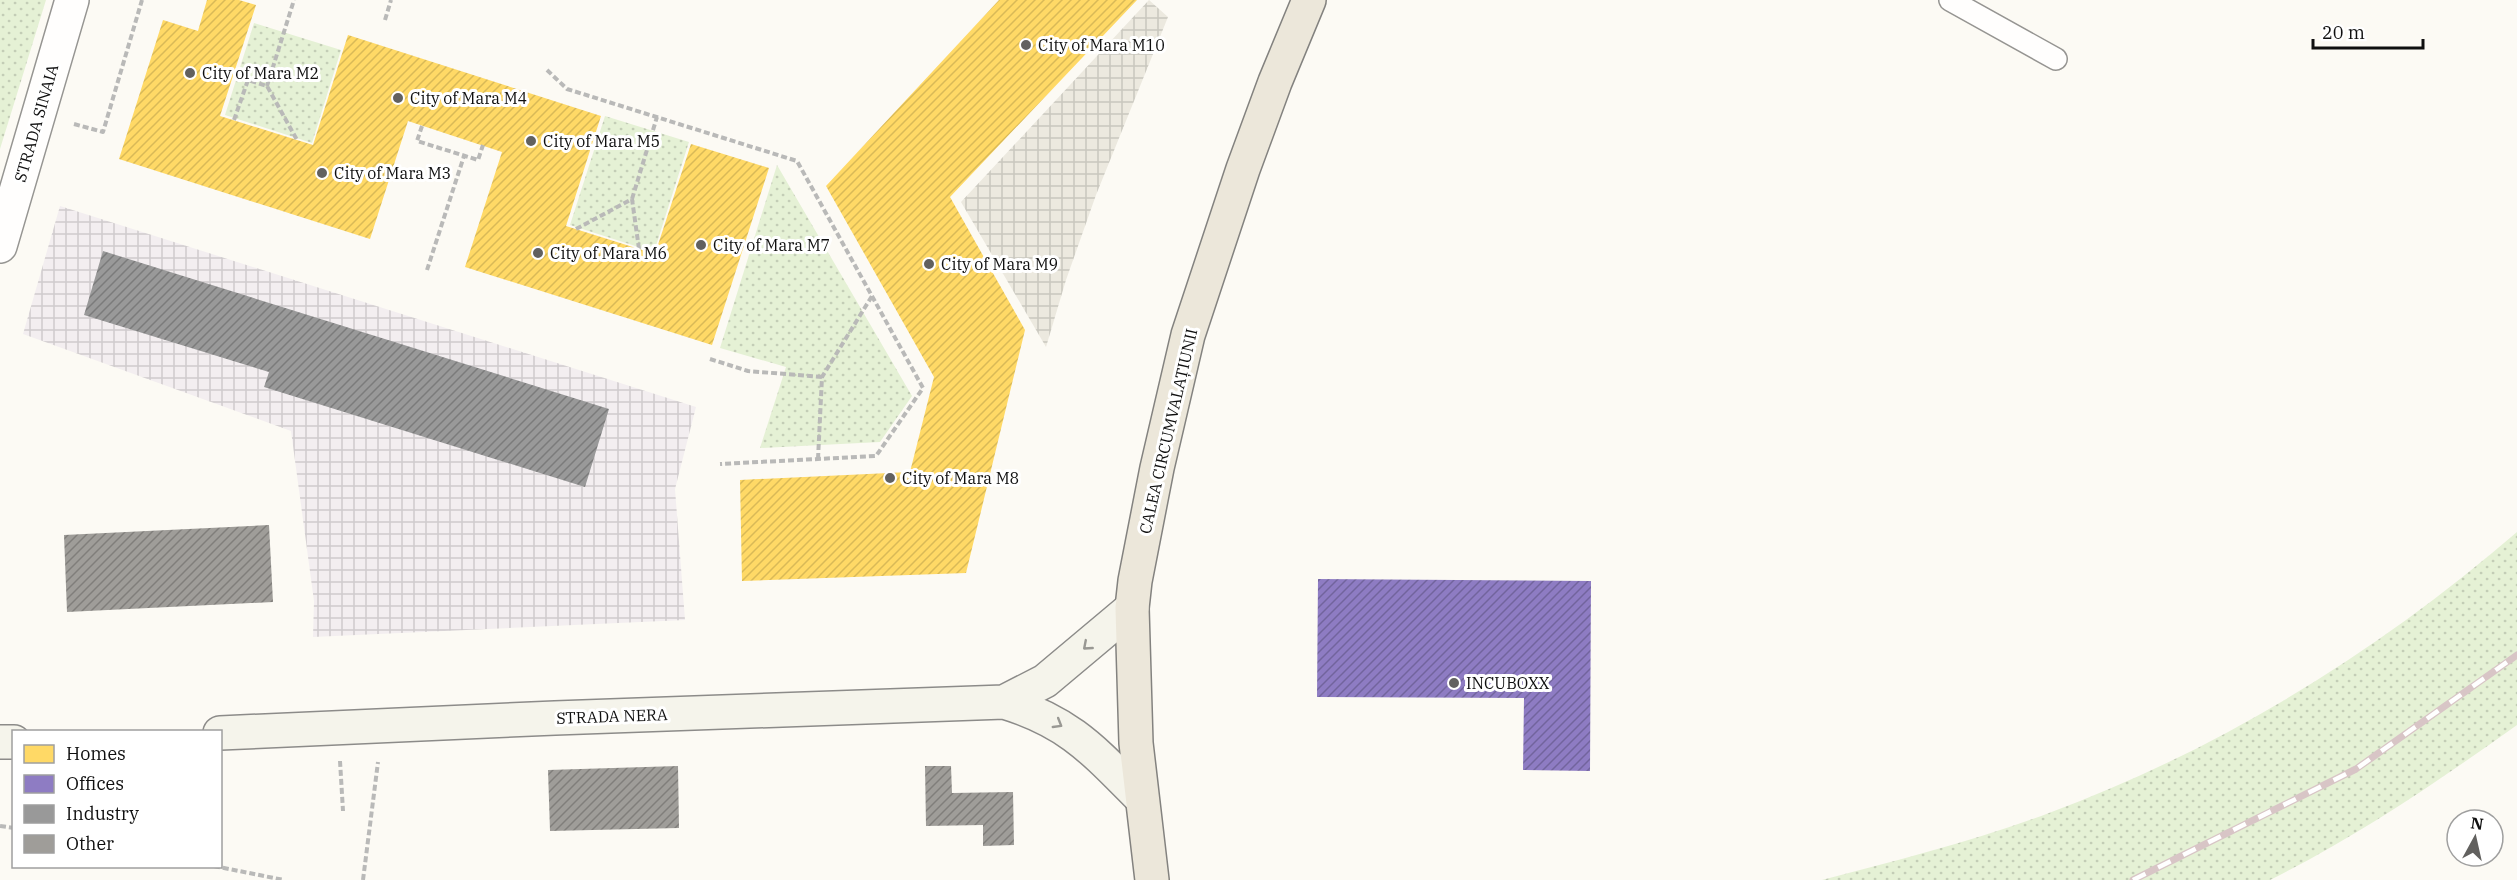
<svg xmlns="http://www.w3.org/2000/svg" width="2517" height="880" viewBox="0 0 2517 880" font-family="'IBM Plex Serif',serif">
<style>
.industrial{fill:url(#industrial-grid)}
.grass{fill:url(#grass-dots)}
.plaza{fill:url(#plaza-grid)}
.homes{fill:url(#homes-hatch)}
.offices{fill:url(#offices-hatch)}
.industry{fill:url(#industry-hatch)}
.building{fill:url(#building-hatch)}
.lines{fill:none;stroke-linecap:round;stroke-linejoin:round}
.lane-casing{stroke:#969592;stroke-width:24}
.street-casing{stroke:#969592;stroke-width:36}
.secondary-casing{stroke:#8c8b89;stroke-width:36}
.primary-casing{stroke:#83827f;stroke-width:36}
.path{stroke:#b9b9b8;stroke-width:4;stroke-dasharray:6 3;stroke-linecap:butt}
.lane{stroke:#fffefd;stroke-width:21}
.street{stroke:#fffefd;stroke-width:33}
.secondary{stroke:#f5f4eb;stroke-width:33}
.primary{stroke:#ece7da;stroke-width:33}
.rail-casing{stroke:#d8c5c6;stroke-width:7}
.rail{stroke:#fff;stroke-width:4.5;stroke-dasharray:14;stroke-linecap:butt}
.oneway{stroke:#999893}
.poi-dot{fill:#62615f;stroke:#fff;stroke-width:2}
.labels{text-anchor:middle;stroke-width:6;stroke-linejoin:round;paint-order:stroke}
.poi-label{font-size:16px;fill:#0f0f0f;stroke:#fff;text-anchor:start}
.street-label{font-size:16px;fill:#0f0f0f;stroke:#fff}
</style>
<defs>
<pattern id="industrial-grid" width="8" height="8" patternUnits="userSpaceOnUse" patternTransform="scale(1.5)"><rect width="8" height="8" fill="#f3eef0"/><path d="M0 4h8M4 0v8" fill="none" stroke="#cfcbcd"/></pattern>
<pattern id="grass-dots" width="8" height="8" patternUnits="userSpaceOnUse" patternTransform="scale(1.5)"><rect width="8" height="8" fill="#e5f1d5"/><path d="M2 2h.1M6 6h.1" fill="none" stroke="#c3cdb6" stroke-width="1.8" stroke-linecap="round"/></pattern>
<pattern id="plaza-grid" width="8" height="8" patternUnits="userSpaceOnUse" patternTransform="scale(1.5)"><rect width="8" height="8" fill="#ece9df"/><path d="M0 4h8M4 0v8" fill="none" stroke="#c9c7be"/></pattern>
<pattern id="homes-hatch" width="6" height="6" patternUnits="userSpaceOnUse" patternTransform="scale(1.5)"><rect width="6" height="6" fill="#ffd966"/><path d="M-1 1l2-2M0 6l6-6M5 7l2-2" fill="none" stroke="#d9b957"/></pattern>
<pattern id="offices-hatch" width="6" height="6" patternUnits="userSpaceOnUse" patternTransform="scale(1.5)"><rect width="6" height="6" fill="#8e7cc3"/><path d="M-1 1l2-2M0 6l6-6M5 7l2-2" fill="none" stroke="#72649d"/></pattern>
<pattern id="industry-hatch" width="6" height="6" patternUnits="userSpaceOnUse" patternTransform="scale(1.5)"><rect width="6" height="6" fill="#999"/><path d="M-1 1l2-2M0 6l6-6M5 7l2-2" fill="none" stroke="#7b7b7b"/></pattern>
<pattern id="building-hatch" width="6" height="6" patternUnits="userSpaceOnUse" patternTransform="scale(1.5)"><rect width="6" height="6" fill="#9f9d99"/><path d="M-1 1l2-2M0 6l6-6M5 7l2-2" fill="none" stroke="#807e7b"/></pattern>
</defs>
<rect width="100%" height="100%" fill="#fcfaf4"/>
<path class="industrial" d="M60,206L696,407L675,489L685,620L313,637L314,601L291,431L23,334Z"/>
<path class="grass" d="M0,0H46L0,149Z
M254,23L341,50L312,143L225,115Z
M605,116L689,142L654,252L570,225Z
M777,165L912,396L880,442L760,448L786,367L720,348Z
M2517,532V725C2437,782 2358,836 2270,880H1822C1898,860 1975,841 2049,813C2221,749 2378,652 2517,532Z"/>
<path class="plaza" d="M1149,0L1168,17L1096,195L1066,280L1046,347L961,202Z"/>
<path class="homes" d="M207,0H239L256,5L220,116L313,145L348,35L601,116L566,226L655,254L691,144L769,168L712,345L465,267L502,152L408,121L370,239L119,159L163,20L198,31Z
M999,0H1137L950,197L1025,330L966,573L742,581L740,480L910,472L934,377L826,186Z"/>
<path class="offices" d="M1318,579L1591,581L1590,771L1523,770L1524,698L1317,697Z"/>
<path class="industry" d="M103,251L609,409L585,487L264,387L269,372L84,315Z"/>
<path class="building" d="M269,525L273,602L67,612L64,535Z
M678,766L679,828L550,831L548,770Z
M925,766H951L952,793L1013,792L1014,845L983,846V825L926,826Z"/>
<g class="lines">
<defs>
<path id="lane" d="M1950,0L2056,59"/>
<path id="street" d="M0,246L72,0"/>
<path id="secondary" d="M1004,702L1045,681L1132,608
M220,733L555,718L1004,702C1070,722 1094,751 1141,798
M0,742H14"/>
<path id="primary" d="M1152,880L1136,743L1132,608L1135,581L1157,468L1188,335L1243,169L1275,82L1309,0"/>
</defs>
<use href="#lane" class="lane-casing"/>
<use href="#street" class="street-casing"/>
<use href="#secondary" class="secondary-casing"/>
<use href="#primary" class="primary-casing"/>
<path class="path" d="M385,20L391,0
M547,70L567,89L797,161L923,388L876,456L720,464
M267,86L294,0
M234,120L248,80L267,86L297,140
M74,124L103,132L142,0
M422,126L417,141L478,160L483,145
M632,199L657,117
M576,229L632,199L639,249
M427,270L464,156
M710,359L748,371L822,377
M818,459L822,377L872,296
M340,761L343,811
M0,826L14,828
M214,866L284,880
M363,880L378,762"/>
<use href="#lane" class="lane"/>
<use href="#street" class="street"/>
<use href="#secondary" class="secondary"/>
<use href="#primary" class="primary"/>
<defs>
<path id="rail" d="M2133,880L2356,769L2517,655"/>
</defs>
<use href="#rail" class="rail-casing"/>
<use href="#rail" class="rail"/>
</g>
<defs><path id="oneway-chevron" d="M-2-3.5L2.5 0L-2 3.5" fill="none" stroke-width="1.6" stroke-linecap="round" stroke-linejoin="round" transform="scale(1.5)"/></defs>
<g class="oneway">
<use href="#oneway-chevron" transform="translate(1087 646) rotate(139)"/>
<use href="#oneway-chevron" transform="translate(1058 724) rotate(31)"/>
</g>
<g class="poi-dot">
<circle cx="1026" cy="45" r="6"/>
<circle cx="190" cy="73" r="6"/>
<circle cx="398" cy="98" r="6"/>
<circle cx="531" cy="141" r="6"/>
<circle cx="322" cy="173" r="6"/>
<circle cx="701" cy="245" r="6"/>
<circle cx="538" cy="253" r="6"/>
<circle cx="929" cy="264" r="6"/>
<circle cx="890" cy="478" r="6"/>
<circle cx="1454" cy="683" r="6"/>
</g>
<g class="labels">
<g class="poi-label">
<text x="1038" y="51">City of Mara M10</text>
<text x="202" y="79">City of Mara M2</text>
<text x="410" y="104">City of Mara M4</text>
<text x="543" y="147">City of Mara M5</text>
<text x="334" y="179">City of Mara M3</text>
<text x="713" y="251">City of Mara M7</text>
<text x="550" y="259">City of Mara M6</text>
<text x="941" y="270">City of Mara M9</text>
<text x="902" y="484">City of Mara M8</text>
<text x="1466" y="689">INCUBOXX</text>
</g>
<g class="street-label">
<text transform="translate(36 123) rotate(-74)" y="6">STRADA SINAIA</text>
<text transform="translate(1168 431) rotate(-77)" y="6">CALEA CIRCUMVALAȚIUNII</text>
<text transform="translate(612 716) rotate(-2)" y="6">STRADA NERA</text>
</g>
</g>
<rect x="12" y="730" width="210" height="138" fill="#ffffff" stroke="#9f9f9f" stroke-width="1.5"/>
<rect x="24" y="745" width="30" height="18" fill="#ffd966" stroke="#9f9f9f" stroke-width="1.5"/>
<text x="66" y="760" font-size="18" fill="#0f0f0f">Homes</text>
<rect x="24" y="775" width="30" height="18" fill="#8e7cc3" stroke="#9f9f9f" stroke-width="1.5"/>
<text x="66" y="790" font-size="18" fill="#0f0f0f">Offices</text>
<rect x="24" y="805" width="30" height="18" fill="#999999" stroke="#9f9f9f" stroke-width="1.5"/>
<text x="66" y="820" font-size="18" fill="#0f0f0f">Industry</text>
<rect x="24" y="835" width="30" height="18" fill="#9f9d99" stroke="#9f9f9f" stroke-width="1.5"/>
<text x="66" y="850" font-size="18" fill="#0f0f0f">Other</text>
<g transform="translate(2475 838) rotate(8)"><circle r="28" fill="#ffffff" stroke="#9f9f9f" stroke-width="1.5"/>
<path d="M0-4.5L10 22L0 15L-10 22Z" fill="#62615f"/>
<text y="-9" font-size="16" font-weight="bold" text-anchor="middle" fill="#0f0f0f">N</text>
</g>
<path d="M2313 39v9h110v-9" fill="none" stroke="#0f0f0f" stroke-width="3"/>
<text x="2322" y="39" font-size="18" fill="#0f0f0f" stroke="#ffffff" stroke-width="4.5" paint-order="stroke">20 m</text>
</svg>
